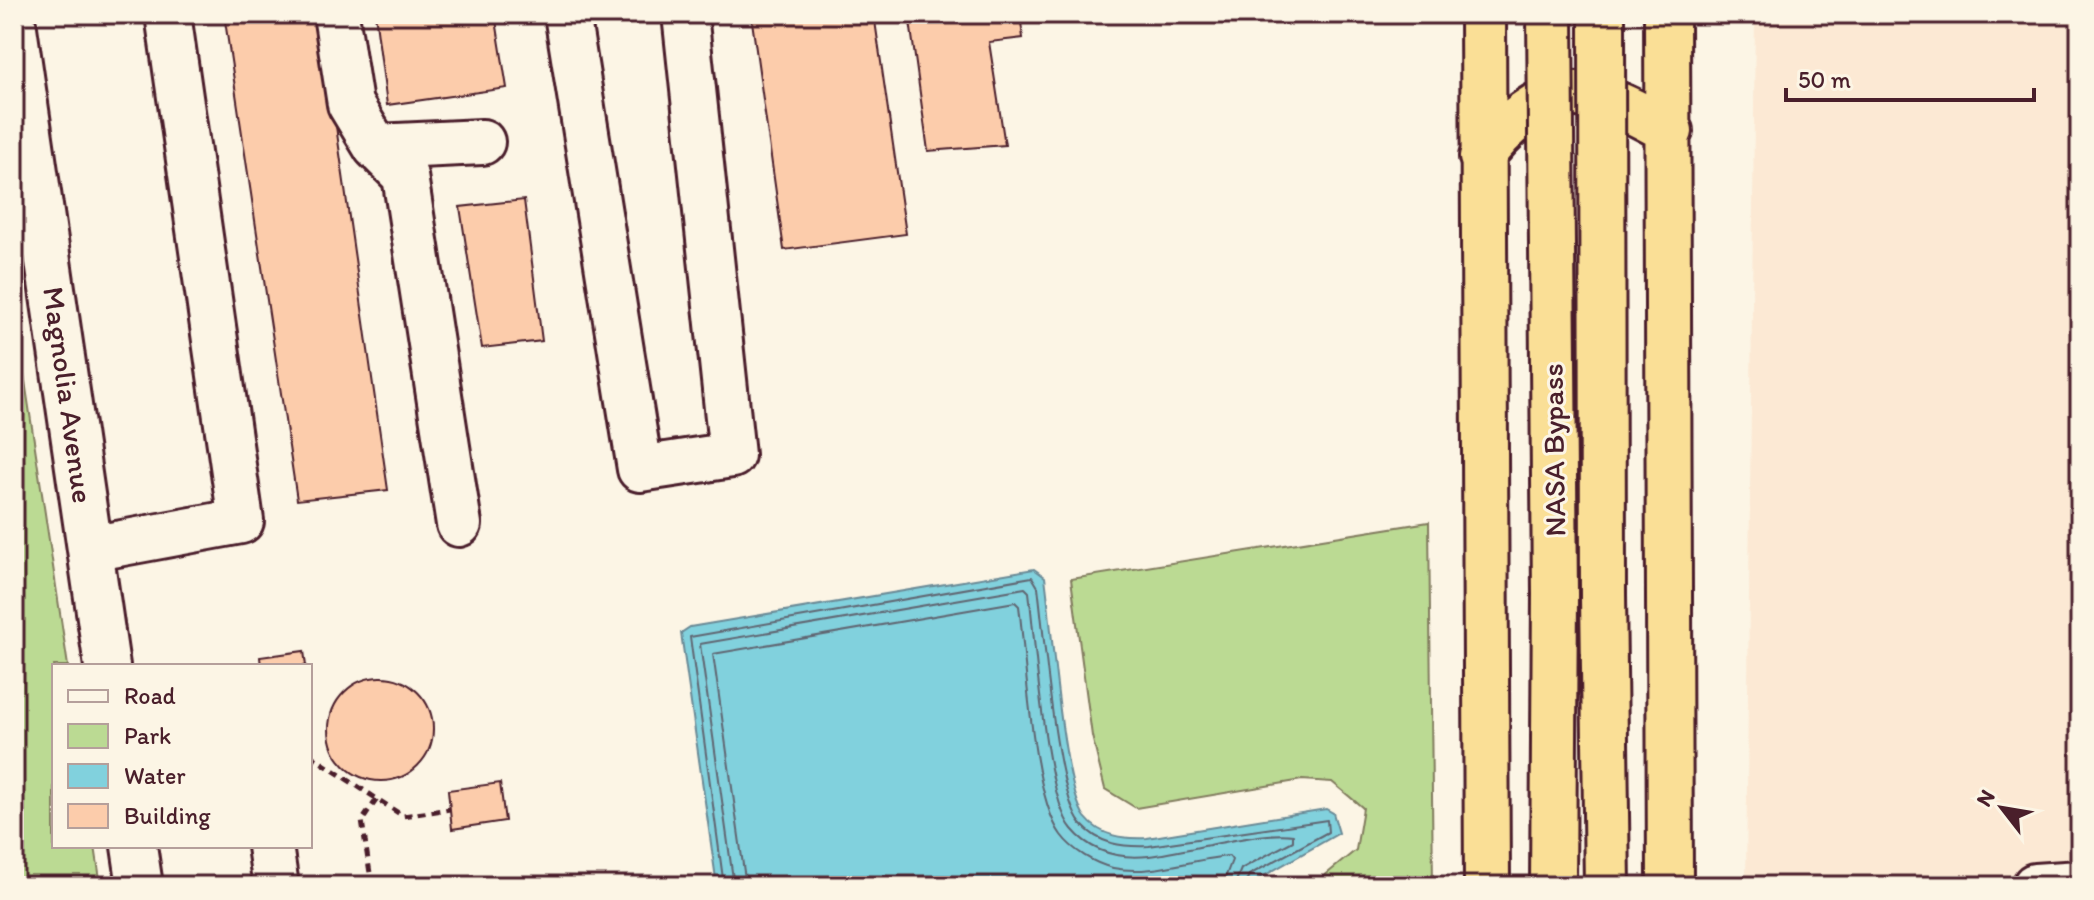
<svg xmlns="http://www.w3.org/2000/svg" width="2094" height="900" viewBox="0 0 2094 900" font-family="Itim,sans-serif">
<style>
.built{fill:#fce9d4}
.green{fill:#bbda93;stroke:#827c5f;stroke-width:2}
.water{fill:#81d1dd;stroke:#6b8a96;stroke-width:2}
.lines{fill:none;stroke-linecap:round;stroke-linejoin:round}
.shore{stroke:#606672;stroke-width:2}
.building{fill:#fcccab;stroke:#4a1f2b;stroke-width:2}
.minor-casing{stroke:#4a1f2b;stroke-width:50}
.highway-casing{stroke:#4a1f2b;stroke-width:50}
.path{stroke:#4a1f2b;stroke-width:5;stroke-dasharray:8 6;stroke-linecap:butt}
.minor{stroke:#fcf5e5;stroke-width:44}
.highway{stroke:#fadf96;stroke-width:44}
.highway-bridge-casing{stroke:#4a1f2b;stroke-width:50;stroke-linecap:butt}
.highway-bridge{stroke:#fadf96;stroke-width:44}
.labels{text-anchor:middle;stroke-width:6;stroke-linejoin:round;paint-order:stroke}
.street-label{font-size:30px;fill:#4a1f2b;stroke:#fcf5e5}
</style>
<rect width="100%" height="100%" fill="#fcf5e5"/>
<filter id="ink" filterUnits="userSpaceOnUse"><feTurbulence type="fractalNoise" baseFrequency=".0125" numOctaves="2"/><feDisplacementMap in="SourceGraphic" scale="16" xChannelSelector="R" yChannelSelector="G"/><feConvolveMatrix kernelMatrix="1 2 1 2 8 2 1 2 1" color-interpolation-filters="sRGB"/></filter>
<g filter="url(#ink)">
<path class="built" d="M1755,14H2080V886H1746Z"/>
<path class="green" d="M14,308L68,666H54V846H95L101,886H14Z
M1429,522L1433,886H1312L1356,850L1363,808L1332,782L1302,780L1136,808L1105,789L1092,736L1071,579Z"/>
<path class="water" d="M1034,569L1045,577L1046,585C1052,630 1063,788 1085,817C1101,837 1124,839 1147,838L1326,809L1333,813L1339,833L1246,886H717L681,633L690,627Z"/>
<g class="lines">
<path class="shore" d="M724,886L690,637L1032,577L1038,587C1044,632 1056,796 1081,824C1100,845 1122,847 1149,846L1327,820L1328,832L1249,875L1244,886
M734,886L700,644L1025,588L1029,592C1035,640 1045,798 1072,829C1092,853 1120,859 1149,856C1187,852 1261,830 1293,835V841L1241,869L1234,886
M746,886L713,654L1015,602L1019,606C1026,660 1032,795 1061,835C1072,850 1095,864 1113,868C1150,876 1192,859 1229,856L1232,860L1222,886"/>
</g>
<path class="building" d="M224,14H320L388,490L297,500Z
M375,14H495L507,88L387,105Z
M751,14H874L906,234L784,250Z
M909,14H1020L1023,38L989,42L1005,145L928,151Z
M524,200L542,341L482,348L460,207Z
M304,651L306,666H261L260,657Z
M329 729a52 52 0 1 1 104 0a52 52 0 1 1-104 0Z
M500,783L505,821L452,829L448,790Z"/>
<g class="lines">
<defs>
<path id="minor" d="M336,14L350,104L376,147L405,176L459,524
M567,14L640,469L732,455L685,14
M14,28L107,666
M376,147L482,142
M90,549L241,521L168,14
M134,846L140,886
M270,846L276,886
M2035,886L2080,883"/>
<path id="highway" d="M1483,14L1487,886
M1667,14L1670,886
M1482,157C1500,130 1543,91 1577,94C1609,96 1642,116 1670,131
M1603,595L1607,886
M1553,886L1555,594"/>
</defs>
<use href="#minor" class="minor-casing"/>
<use href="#highway" class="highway-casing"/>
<path class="path" d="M310,755L403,816L450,809
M372,886L362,821L377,799"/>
<use href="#minor" class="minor"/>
<use href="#highway" class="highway"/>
<defs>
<path id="highway-bridge" d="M1550,14L1555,594
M1602,14L1603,595"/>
</defs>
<use href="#highway-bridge" class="highway-bridge-casing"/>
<use href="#highway-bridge" class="highway-bridge"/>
</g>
</g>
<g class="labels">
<g class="street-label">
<text transform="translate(68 395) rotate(82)" y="10">Magnolia Avenue</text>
<text transform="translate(1554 450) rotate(-91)" y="10">NASA Bypass</text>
</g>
</g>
<rect width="2094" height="900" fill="none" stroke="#fcf5e5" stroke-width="48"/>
<rect x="24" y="24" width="2046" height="852" fill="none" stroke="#4a1f2b" stroke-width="3" filter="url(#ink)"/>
<rect x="52" y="664" width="260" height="184" fill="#fcf5e5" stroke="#b59f9b" stroke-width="2"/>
<rect x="68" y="690" width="40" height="12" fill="#fcf5e5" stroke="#b59f9b" stroke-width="2"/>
<text x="124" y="704" font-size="24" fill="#4a1f2b">Road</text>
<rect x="68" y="724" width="40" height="24" fill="#bbda93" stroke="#b59f9b" stroke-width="2"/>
<text x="124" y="744" font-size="24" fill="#4a1f2b">Park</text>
<rect x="68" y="764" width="40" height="24" fill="#81d1dd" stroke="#b59f9b" stroke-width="2"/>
<text x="124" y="784" font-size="24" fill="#4a1f2b">Water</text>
<rect x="68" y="804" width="40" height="24" fill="#fcccab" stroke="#b59f9b" stroke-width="2"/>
<text x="124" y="824" font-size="24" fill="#4a1f2b">Building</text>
<g transform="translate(2002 808) rotate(301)" stroke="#fcf5e5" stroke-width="6" paint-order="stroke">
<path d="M0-6L14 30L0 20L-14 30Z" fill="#4a1f2b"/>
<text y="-12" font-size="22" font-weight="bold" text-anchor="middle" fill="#4a1f2b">N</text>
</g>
<path d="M1786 88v12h248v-12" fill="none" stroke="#4a1f2b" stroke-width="4"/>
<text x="1798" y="88" font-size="24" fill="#4a1f2b" stroke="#fcf5e5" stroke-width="6" paint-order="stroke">50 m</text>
</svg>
